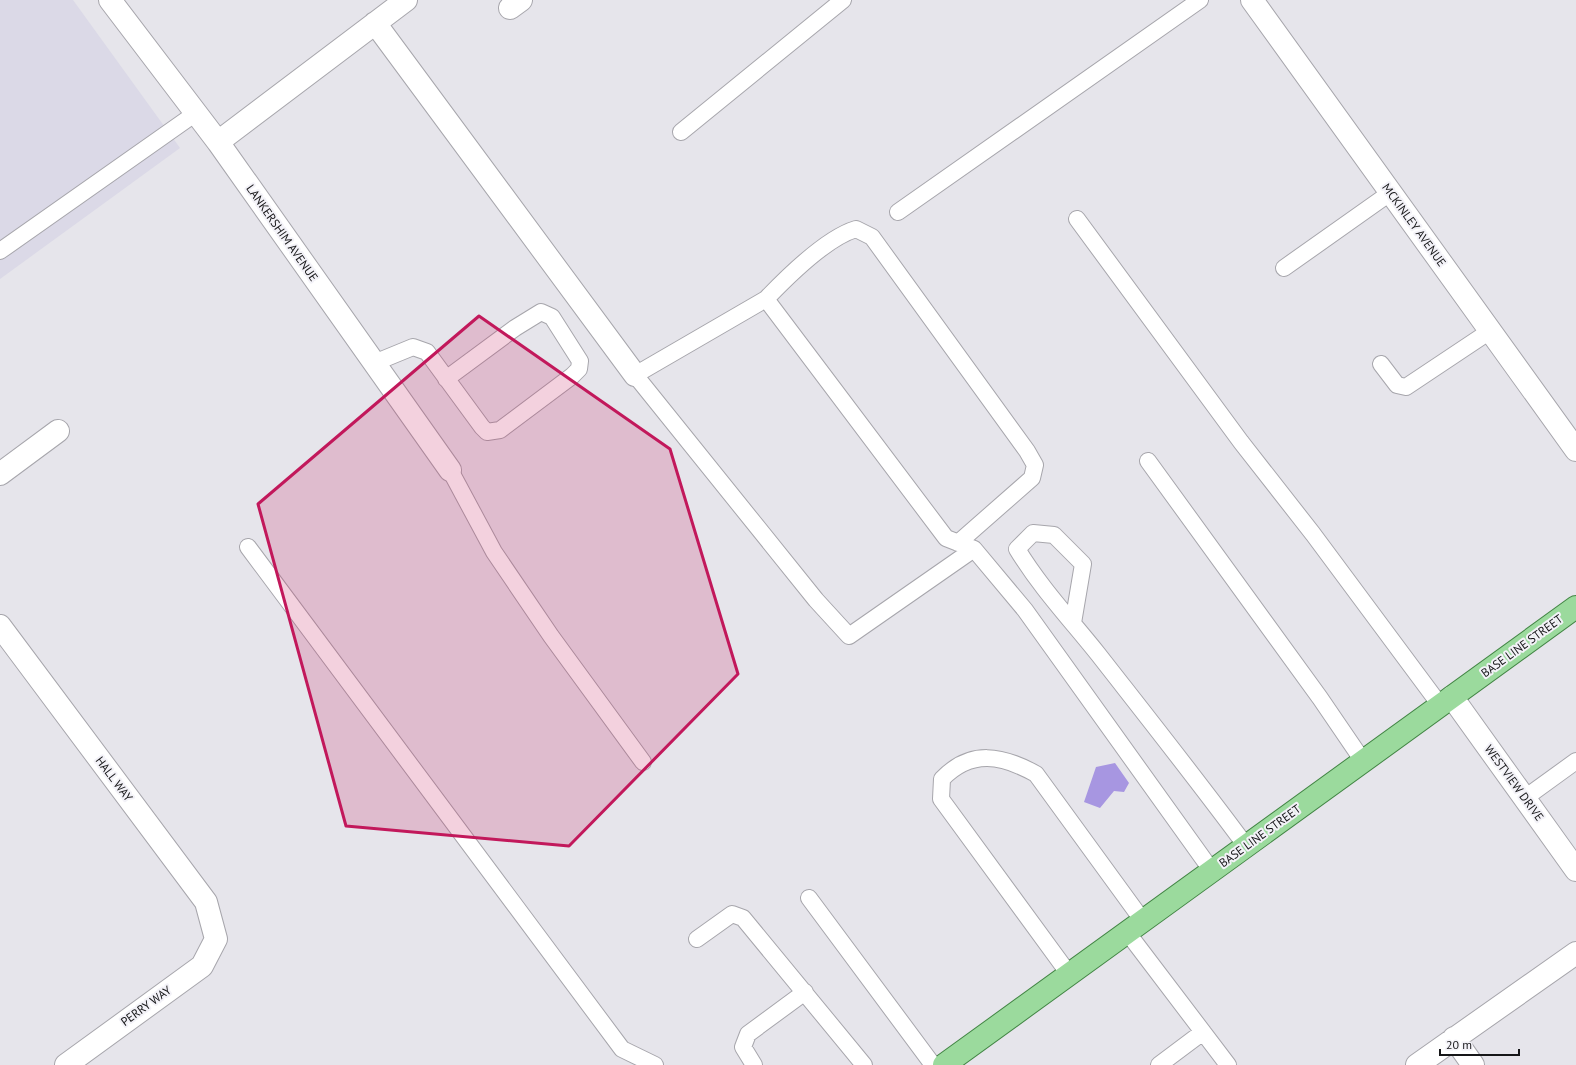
<svg xmlns="http://www.w3.org/2000/svg" width="1576" height="1065" viewBox="0 0 1576 1065" font-family="'PT Sans',sans-serif">
<style>
.built{fill:#dbd9e7}
.water{fill:#a796e1}
.lines{fill:none;stroke-linecap:round;stroke-linejoin:round}
.service-casing{stroke:#a7a6ac;stroke-width:18}
.minor-casing{stroke:#a7a6ac;stroke-width:24}
.primary-casing{stroke:#428544;stroke-width:24}
.service{stroke:#fff;stroke-width:16}
.minor{stroke:#fff;stroke-width:22}
.primary{stroke:#9bda9d;stroke-width:22}
.marked{fill:#c2185b;fill-opacity:0.2;stroke:#c2185b;stroke-width:3;stroke-linejoin:round}
.labels{text-anchor:middle;stroke-width:4;stroke-linejoin:round;paint-order:stroke}
.street-label{font-size:12px;fill:#161618;stroke:#f3f2f8}
</style>
<rect width="100%" height="100%" fill="#e6e5eb"/>
<path class="built" d="M0,0H73L180,148L0,279Z"/>
<path class="water" d="M1115,763L1129,783L1124,792L1114,791L1100,808L1084,802L1096,767Z"/>
<g class="lines">
<defs>
<path id="service" d="M681,132L843,0
M898,212L1200,0
M1077,219L1241,442L1313,534L1440,705
M0,251L196,113
M1284,268L1390,193
M766,299C788,276 826,238 856,229L872,237L1027,451L1035,465L1032,478L958,543
M374,363L413,347L427,352L482,427L487,432L500,430L572,376L579,369L580,361L552,317L541,312L515,328L446,379
M1381,364L1397,385L1406,387L1490,331
M1148,461L1320,698L1363,761
M450,470L494,552L551,636L643,762
M248,547L622,1049L655,1065
M974,549L849,636L816,600L635,375L766,299L946,538L974,549L1025,610L1212,871
M1073,623L1083,564L1054,535L1033,533L1017,549C1040,587 1070,619 1098,654C1148,718 1198,781 1246,846
M1525,798L1576,761
M809,898L933,1065
M1127,932L1228,1065
M697,939L732,914L743,918L864,1065
M1069,974L941,799L942,779C971,749 1002,755 1036,774L1143,921
M754,1065L743,1047L748,1034L805,992
M1159,1065L1203,1032"/>
<path id="minor" d="M110,0L218,142L450,470
M1252,0L1576,450
M510,8L521,0
M375,23L635,375
M218,142L406,0
M0,474L58,431
M0,626L206,902L216,939L202,966L66,1065
M1452,697L1576,870
M1454,1038L1473,1065
M1417,1065L1576,953"/>
<path id="primary" d="M944,1065L1576,607"/>
</defs>
<use href="#service" class="service-casing"/>
<use href="#minor" class="minor-casing"/>
<use href="#primary" class="primary-casing"/>
<use href="#service" class="service"/>
<use href="#minor" class="minor"/>
<use href="#primary" class="primary"/>
</g>
<path class="marked" d="M479,316L670,449L738,674L569,846L346,826L258,504Z"/>
<g class="labels">
<g class="street-label">
<text transform="translate(1414 225) rotate(54)" y="4">MCKINLEY AVENUE</text>
<text transform="translate(282 233) rotate(55)" y="4">LANKERSHIM AVENUE</text>
<text transform="translate(1522 646) rotate(-36)" y="4">BASE LINE STREET</text>
<text transform="translate(114 779) rotate(53)" y="4">HALL WAY</text>
<text transform="translate(1514 783) rotate(54)" y="4">WESTVIEW DRIVE</text>
<text transform="translate(1260 836) rotate(-36)" y="4">BASE LINE STREET</text>
<text transform="translate(146 1006) rotate(-36)" y="4">PERRY WAY</text>
</g>
</g>
<path d="M1440 1049v6h79v-6" fill="none" stroke="#161618" stroke-width="2"/>
<text x="1446" y="1049" font-size="12" fill="#161618" stroke="#f3f2f8" stroke-width="3" paint-order="stroke">20 m</text>
</svg>
